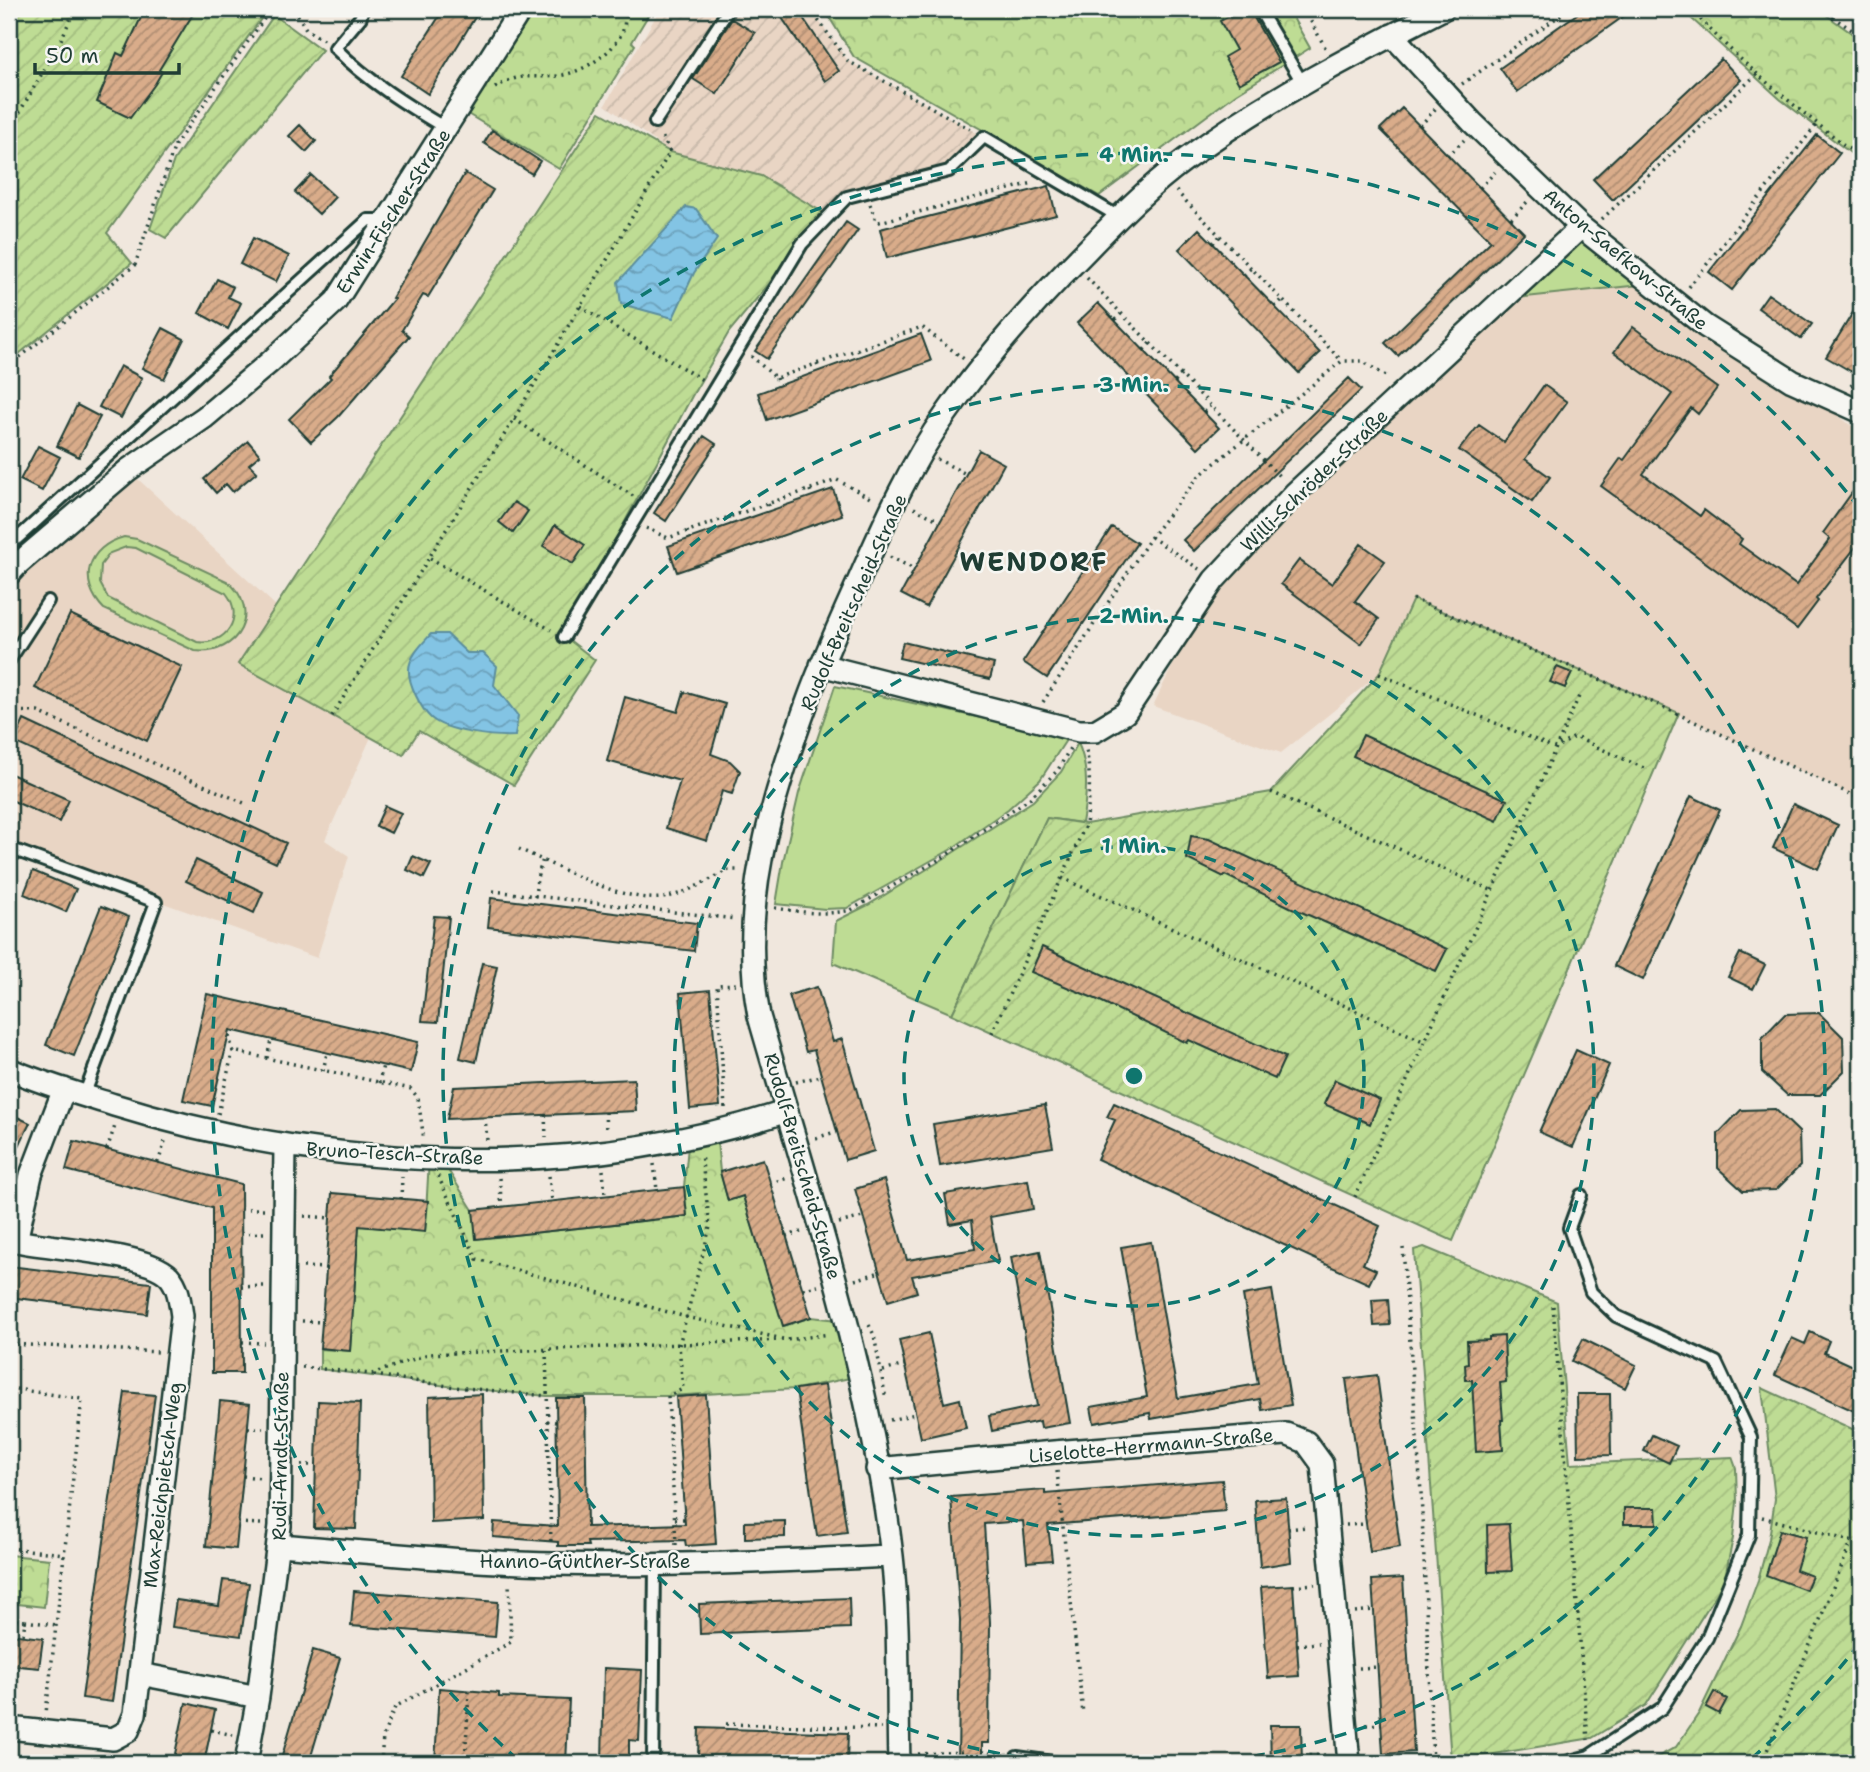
<svg xmlns="http://www.w3.org/2000/svg" width="1870" height="1772" viewBox="0 0 1870 1772" font-family="'Shantell Sans',sans-serif">
<style>
.built{fill:#e9d5c4}
.industrial{fill:url(#industrial-furrows)}
.grass{fill:#bedc94;stroke:#6e8c64;stroke-width:2;fill-rule:evenodd}
.forest{fill:url(#forest-crowns);stroke:#6e8c64;stroke-width:2}
.garden{fill:url(#garden-furrows);stroke:#6e8c64;stroke-width:2}
.water{fill:url(#water-waves);stroke:#5b8e9e;stroke-width:2}
.building{fill:url(#building-hatch);stroke:#1f3d34;stroke-width:2}
.lines{fill:none;stroke-linecap:round;stroke-linejoin:round}
.service-casing{stroke:#1f3d34;stroke-width:16}
.minor-casing{stroke:#1f3d34;stroke-width:26}
.path{stroke:#1f3d34;stroke-width:3.5;stroke-dasharray:2 5;stroke-linecap:butt}
.service{stroke:#f6f6f2;stroke-width:10}
.minor{stroke:#f6f6f2;stroke-width:21}
.ring{fill:none;stroke:#0f766e;stroke-width:3.5;stroke-dasharray:12 9}
.labels{text-anchor:middle;stroke-width:5;stroke-linejoin:round;paint-order:stroke}
.street-label{font-size:19px;fill:#1f3d34;stroke:#f6f6f2}
.district-label{font-size:26px;font-weight:bold;letter-spacing:2px;fill:#1f3d34;stroke:#f6f6f2}
.centre{fill:#0f766e;stroke:#f6f6f2;stroke-width:3.5}
.ring-label{font-size:21px;text-anchor:middle;font-weight:bold;fill:#0f766e;stroke:#f6f6f2;stroke-width:5;stroke-linejoin:round;paint-order:stroke}
</style>
<defs>
<pattern id="industrial-furrows" width="10" height="10" patternUnits="userSpaceOnUse" patternTransform="scale(1.75)"><rect width="10" height="10" fill="#e9d5c4"/><path d="M-1 1l2-2M0 10L10 0M9 11l2-2" fill="none" stroke="#c7b8a9"/></pattern>
<pattern id="forest-crowns" width="20" height="18" patternUnits="userSpaceOnUse" patternTransform="scale(1.75)"><rect width="20" height="18" fill="#bedc94"/><path d="M2 6a3 3 0 1 1 6 0M12 15a3 3 0 1 1 6 0" fill="none" stroke="#a3be80"/></pattern>
<pattern id="garden-furrows" width="10" height="10" patternUnits="userSpaceOnUse" patternTransform="scale(1.75)"><rect width="10" height="10" fill="#bedc94"/><path d="M-1 1l2-2M0 10L10 0M9 11l2-2" fill="none" stroke="#a3be80"/></pattern>
<pattern id="water-waves" width="16" height="10" patternUnits="userSpaceOnUse" patternTransform="scale(1.75)"><rect width="16" height="10" fill="#83c4e4"/><path d="M0 5q4-4 8 0t8 0" fill="none" stroke="#6ba0ba"/></pattern>
<pattern id="building-hatch" width="6" height="6" patternUnits="userSpaceOnUse" patternTransform="scale(1.75)"><rect width="6" height="6" fill="#d9ac8a"/><path d="M-1 1l2-2M0 6l6-6M5 7l2-2" fill="none" stroke="#af8d72"/></pattern>
</defs>
<rect width="100%" height="100%" fill="#f0e7dd"/>
<filter id="ink" filterUnits="userSpaceOnUse"><feTurbulence type="fractalNoise" baseFrequency=".0143" numOctaves="2"/><feDisplacementMap in="SourceGraphic" scale="14" xChannelSelector="R" yChannelSelector="G"/><feConvolveMatrix kernelMatrix="1 2 1 2 8 2 1 2 1" color-interpolation-filters="sRGB"/></filter>
<g filter="url(#ink)">
<path class="built" d="M1651,283L1792,381L1861,433V799L1639,696L1413,600L1379,674L1281,753L1153,706L1214,580L1507,299Z
M128,470L276,606L238,664L371,737L325,840L349,856L317,958L9,848V574Z"/>
<path class="industrial" d="M660,9H810L848,61L984,137L949,171L847,197L829,216L761,176L670,152L605,105Z"/>
<path class="grass" d="M1581,227L1650,284L1507,299Z
M124,537L137,539L227,581C263,610 239,656 195,651L104,609C77,581 87,547 124,537ZM126,547L136,548L226,593C245,617 226,646 197,642L108,598L100,583L101,565L110,553Z
M835,686L1068,737L1040,780L1008,809L950,850L847,908L825,909L776,904L783,862L799,793Z
M1078,743C1089,768 1087,796 1082,823L1047,818L952,1014L833,963L836,921L868,905L937,863L1033,801L1061,772Z"/>
<path class="forest" d="M532,9H652L632,42L635,45L559,169L466,113Z
M824,9H1288L1310,48L1236,94L1099,196L854,57Z
M1681,9H1818L1861,40V161L1780,99Z
M716,1131L720,1172L728,1200L743,1196L784,1326L811,1317L848,1321L860,1376L796,1389L668,1396H547L455,1387L320,1369V1349L350,1351L359,1226L425,1231L429,1159H441L473,1210L477,1239L687,1216L684,1187L689,1136Z
M9,1555L49,1559L44,1607L9,1603Z"/>
<path class="garden" d="M9,9H258L266,12L107,233L132,263L9,362Z
M274,15L322,50L166,238L150,229L174,160Z
M600,112L670,152L761,176L829,216L802,244L729,332L692,396L564,636L595,660L514,785L419,731L403,755L238,664Z
M1413,599L1679,713L1453,1241L952,1014L1047,818L1086,824L1271,792L1379,674Z
M1424,1247L1557,1302L1570,1464L1732,1457L1736,1468L1737,1502L1733,1538L1724,1582L1646,1705L1592,1738L1451,1761L1414,1250Z
M1762,1388L1861,1433V1763H1647L1676,1747L1699,1713L1741,1626L1758,1580L1769,1539L1775,1499Z"/>
<path class="water" d="M686,207L696,209L717,239L694,273L673,318L621,304L618,282Z
M431,634H447L467,653H483L497,666L494,685L518,716L515,736C494,737 447,732 431,718C421,709 408,683 409,670C409,656 423,643 431,634Z"/>
<path class="building" d="M145,9H196L159,70L162,72L155,84L130,118L97,102L117,53L123,56Z
M444,9H480L428,94L401,76Z
M776,9H797L839,71L825,81Z
M1242,9H1249L1279,62L1239,84L1224,57L1236,50L1220,21Z
M1584,9H1634L1517,92L1500,68Z
M732,19L755,33L717,94L693,79Z
M1721,59L1741,80L1613,200L1593,179Z
M1402,108L1524,233L1398,356L1385,343L1491,241L1380,129Z
M300,125L316,141L306,152L289,136Z
M492,130L540,161L532,174L484,143Z
M1817,135L1840,153L1732,290L1709,272Z
M465,173L493,190L428,297L423,295L402,330L409,336L338,417L311,442L289,419L331,378L329,376L394,299L392,298Z
M311,175L335,197L319,214L295,192Z
M1049,186L1056,215L887,258L880,229Z
M846,222L858,230L767,359L755,351Z
M1199,229L1320,353L1299,373L1179,249Z
M253,238L289,256L276,282L240,264Z
M217,279L233,287L228,297L241,303L228,329L199,313Z
M1768,294L1812,324L1801,339L1758,308Z
M1861,299V356L1852,372L1826,357Z
M1098,303L1219,428L1198,448L1077,323Z
M1633,327L1717,388L1698,414L1691,408L1643,474L1700,516L1704,510L1742,539L1739,544L1796,585L1830,539L1823,533L1861,480V540L1816,599L1818,601L1797,629L1601,486L1621,458L1624,460L1672,394L1614,352Z
M163,328L184,339L164,379L142,368Z
M921,334L931,361L767,420L758,393Z
M120,366L142,378L121,418L99,407Z
M1349,378L1361,390L1194,551L1183,540Z
M1544,385L1567,402L1525,459L1550,477L1532,502L1459,450L1479,425L1504,442Z
M77,405L100,417L79,457L57,446Z
M704,436L716,444L666,521L654,513Z
M248,441L260,455L249,464L257,472L233,492L226,484L216,493L204,479Z
M38,446L60,457L42,491L20,480Z
M979,450L1004,464L926,607L901,594Z
M833,489L842,515L677,572L668,546Z
M514,502L528,511L513,533L499,522Z
M555,525L585,545L573,564L543,546Z
M1112,527L1137,543L1047,678L1023,662Z
M1361,544L1385,561L1355,601L1379,619L1361,644L1281,584L1299,560L1332,584Z
M70,614L182,667L147,741L35,688Z
M903,642L994,664L990,679L899,658Z
M1557,667L1572,673L1565,688L1550,682Z
M684,692L725,704L711,754L730,761L740,771L732,794L722,791L707,841L666,828L680,781L607,761L625,697L678,712Z
M24,720L286,843L276,863L14,742Z
M1363,735L1507,800L1497,821L1353,756Z
M9,773L69,800L59,822L9,799Z
M1691,796L1720,810L1643,980L1614,966Z
M1793,804L1838,825L1818,869L1773,848Z
M385,806L401,813L391,833L376,826Z
M1191,836L1209,839L1447,949L1436,971L1290,907L1225,875L1224,877L1187,859Z
M413,856L431,864L424,878L407,870Z
M196,860L263,892L254,913L186,881Z
M33,871L76,889L66,912L24,894Z
M491,898L697,923L694,951L488,927Z
M101,906L129,917L74,1056L46,1045Z
M434,916L449,917L438,1022L422,1021Z
M1042,947L1285,1057L1275,1079L1189,1040L1187,1043L1098,1000L1031,972Z
M1740,953L1765,965L1753,989L1728,977Z
M482,963L497,966L476,1062L460,1058Z
M817,987L833,1042L842,1039L874,1151L845,1160L814,1050L806,1052L789,995Z
M710,990L720,1106L690,1109L680,993Z
M207,994L418,1042L411,1072L230,1030L212,1106L183,1100Z
M1819,1013L1843,1037L1844,1071L1820,1095H1787L1762,1072V1038L1785,1014Z
M1576,1050L1609,1065L1573,1147L1539,1132Z
M634,1079L636,1111L447,1119L454,1087Z
M1335,1080L1380,1100L1370,1124L1324,1104Z
M1114,1103L1380,1226L1363,1264L1376,1270L1369,1284L1097,1159L1115,1120L1107,1117Z
M1045,1105L1053,1147L940,1166L933,1124Z
M1775,1109L1799,1132L1800,1166L1776,1190L1743,1191L1718,1168V1134L1741,1110Z
M9,1113L30,1123L9,1167Z
M74,1141L241,1184L242,1373H212V1208L66,1170Z
M763,1159L811,1317L783,1326L743,1196L728,1201L720,1172Z
M884,1180L907,1260L975,1249L972,1220L950,1224L945,1194L1028,1180L1033,1209L990,1217L998,1261L912,1276L917,1292L888,1301L855,1189Z
M684,1187L687,1216L476,1239L473,1210Z
M332,1193L428,1201L425,1232L359,1226L350,1351L320,1348Z
M1151,1242L1178,1398L1258,1384L1243,1295L1272,1290L1291,1405L1262,1410L1260,1399L1151,1419L1150,1413L1094,1423L1091,1407L1147,1397L1121,1247Z
M1040,1251L1070,1423L1041,1428L1040,1421L992,1431L989,1416L1037,1406L1011,1257Z
M9,1266L151,1283L147,1314L9,1297Z
M1388,1299L1390,1325L1374,1326L1372,1300Z
M1810,1332L1829,1341L1824,1353L1861,1370V1394L1854,1411L1775,1375L1792,1338L1805,1344Z
M929,1333L944,1403L960,1399L966,1428L921,1438L899,1340Z
M1504,1336L1506,1382L1500,1383L1503,1420H1501L1503,1450L1476,1452L1472,1380H1466L1465,1365L1468,1364L1467,1341L1489,1340V1337Z
M1583,1339L1636,1365L1625,1388L1572,1361Z
M1377,1375L1400,1547L1370,1552L1346,1379Z
M825,1385L847,1532L817,1536L796,1389Z
M125,1392L155,1395L112,1702L82,1698Z
M482,1394L484,1520L431,1523L429,1397Z
M1577,1394H1610L1611,1455L1578,1456Z
M706,1395L716,1544L686,1546L685,1540L587,1542L588,1546H558V1542L493,1537L494,1522L558,1526L556,1398H585L587,1527L685,1524L676,1397Z
M220,1401L250,1404L236,1549L206,1546Z
M318,1401L360,1403L356,1529L314,1528Z
M1652,1435L1677,1446L1669,1463L1644,1451Z
M1222,1480L1225,1511L1048,1525L1052,1560L1027,1562L1023,1521L984,1524L990,1622L989,1743H982V1763H958L960,1620L951,1497L1045,1490V1494Z
M1286,1498L1291,1562L1260,1567L1255,1500Z
M1624,1508H1656L1657,1524H1624Z
M785,1521V1537L745,1538V1522Z
M1509,1524L1512,1571L1488,1572L1487,1525Z
M1780,1530L1806,1537L1796,1570L1812,1576L1806,1590L1766,1575Z
M1403,1578L1414,1752L1383,1754L1372,1580Z
M223,1580L249,1583L241,1636L172,1627L176,1600L219,1606Z
M1293,1585L1299,1676L1268,1678L1261,1587Z
M354,1591L498,1602L495,1637L351,1626Z
M849,1598L850,1628L700,1634L699,1604Z
M9,1634L43,1638L39,1668L9,1665Z
M313,1650L340,1658L309,1763H280Z
M604,1668L642,1670L639,1741L629,1740V1763H602Z
M439,1688L499,1693V1697L569,1700L566,1763H435Z
M1714,1692L1727,1699L1719,1714L1706,1707Z
M186,1703L215,1710L204,1763H173Z
M1270,1725H1301L1302,1763H1271Z
M699,1728L848,1733L847,1762L698,1757Z"/>
<g class="lines">
<defs>
<path id="service" d="M362,9L361,17L335,48C368,81 406,105 447,129
M1259,9L1303,84
M655,122L729,9
M9,546L368,220H387
M564,637L802,244L847,197L949,171L984,137L1119,217
M9,661L48,601
M9,848L156,902L84,1096
M1017,1757L1060,1763
M653,1763L655,1564
M1562,1763L1589,1756L1662,1708L1707,1638L1749,1535L1751,1437L1716,1362L1616,1316L1591,1292L1569,1228L1581,1195"/>
<path id="minor" d="M1392,35L1472,122L1581,227L1705,326L1792,381L1861,412
M9,574L19,563L128,470L205,417L270,362L336,301L521,9
M821,665L1079,731H1095L1125,713L1214,580L1295,493L1581,227
M9,1069C43,1084 79,1094 114,1105C327,1171 574,1182 787,1111
M9,1239L16,1241L31,1175L64,1089
M877,1469L1054,1452L1286,1434L1306,1442L1322,1464L1349,1763
M278,1545C370,1552 461,1562 553,1564C665,1567 779,1561 892,1556
M140,1674L258,1697
M9,1728L113,1739L128,1731L135,1714L182,1316C180,1303 179,1287 169,1276C147,1253 50,1248 16,1241
M246,1763L258,1697L280,1526L285,1147
M899,1763C897,1695 900,1625 892,1556C870,1371 810,1194 759,1016C738,906 771,802 808,700C823,659 841,620 859,580C884,523 910,464 946,414C987,355 1035,302 1086,251C1117,219 1149,186 1186,159C1266,100 1355,54 1443,9"/>
</defs>
<use href="#service" class="service-casing"/>
<use href="#minor" class="minor-casing"/>
<path class="path" d="M294,9L306,29L323,40
M810,9L848,61L970,129
M1304,9L1326,49
M1691,9C1742,66 1801,111 1861,158
M1821,9L1861,36
M1462,84L1569,9
M495,88C521,71 531,79 558,76C581,73 615,53 623,30C625,24 625,16 627,9
M1420,126L1436,108
M9,131L60,42L75,9
M1448,156L1464,140
M1480,188L1495,172
M1176,191L1342,361
M870,204L876,221L879,222L1033,183
M1511,219L1529,200
M1602,219L1757,74
M1213,243L1220,236
M1244,275L1251,268
M1087,278L1281,478
M1689,287L1817,124
M580,306L704,381
M1275,307L1282,300
M1115,320L1121,314
M858,350L860,356
M1144,350L1150,343
M751,356L776,378L922,327L964,359
M817,364L820,371
M9,366L135,265L175,145L271,9
M776,378L778,385
M1175,382L1181,375
M1851,386L1861,370
M1204,412L1210,406
M514,419L633,496
M937,459L966,474
M810,490L812,496
M768,504L770,510
M914,508L940,521
M728,517L731,524
M646,528L668,538L837,480L874,500
M687,531L690,539
M1151,537L1199,569
M890,557L914,569
M430,558L551,630
M1413,599L1639,696L1861,799
M1379,674L1555,748L1575,737L1646,769
M1043,702L1151,537L1199,476L1342,361H1362L1389,378
M9,711L38,712L244,803
M332,716L514,419L670,152L661,134
M1271,792L1491,890
M519,849C557,866 627,906 668,897C689,892 710,879 729,870H739
M1062,878L1423,1041
M493,891L735,919
M535,897L537,878L543,859
M775,908C801,912 825,916 851,910L945,856L1030,798L1058,770L1070,748
M992,1033L1086,824C1090,797 1091,775 1086,749
M229,1036L233,1051
M267,1058L271,1040
M323,1071L327,1053
M796,1082L821,1076
M379,1083L383,1065
M9,1103L13,1092
M725,1108L717,985L737,984
M605,1112L606,1131
M218,1114L233,1051L411,1089L418,1098L424,1140
M545,1115L546,1137
M485,1117L487,1140
M816,1138L838,1131
M107,1149L115,1126
M158,1163L166,1138
M654,1164L657,1190
M603,1170L605,1195
M438,1176L477,1259L686,1317L787,1340L829,1334
M549,1176L552,1201
M499,1178L502,1207
M770,1183L788,1178
M1355,1197L1580,694
M401,1199L402,1177
M241,1209H264
M304,1216L330,1218
M839,1223L863,1217
M241,1234L264,1233
M786,1236L801,1232
M1403,1248L1421,1492L1433,1763
M303,1267L326,1268
M855,1280L880,1272
M241,1287L264,1286
M803,1289L818,1286
M1553,1306L1588,1740
M302,1321L322,1322
M869,1325L874,1335L886,1399
M242,1342L264,1343
M9,1344L160,1352
M546,1350L551,1544
M302,1367L372,1374L428,1354L783,1340
M883,1371L905,1365
M374,1375L455,1387L547,1396
M9,1388L82,1399L46,1713
M890,1420L915,1414
M547,1421L556,1422
M248,1428H263
M301,1465H316
M549,1471H557
M1057,1471L1083,1714
M243,1476L262,1478
M1762,1517L1861,1544
M675,1519H684
M238,1523L261,1524
M1346,1525L1366,1524
M1288,1529L1307,1527
M676,1545L668,1396L683,1389L679,1345L710,1227L701,1154
M9,1548L64,1554
M1293,1586L1315,1584
M1355,1612L1374,1610
M9,1619L25,1621L23,1635
M25,1621L56,1625
M1297,1645L1319,1643
M1359,1668L1378,1667
M726,1724L881,1728
M1366,1725L1382,1724
M211,1730L233,1735
M982,1752L1004,1755
M918,1754L964,1752
M1302,1756L1328,1755
M40,1763L41,1752
M381,1763L383,1736L395,1707L511,1642L509,1582
M465,1763L469,1692
M1762,1763L1851,1543"/>
<use href="#service" class="service"/>
<use href="#minor" class="minor"/>
</g>
</g>
<g class="ring">
<circle cx="1134" cy="1076" r="230"/>
<circle cx="1134" cy="1076" r="460"/>
<path d="M1062 1763A691 691 0 1 1 1206 1763"/>
<path d="M1860 1643A921 921 0 0 1 1750 1760M518 1760A921 921 0 1 1 1860 509"/>
</g>
<g class="labels">
<g class="street-label">
<text transform="translate(393 211) rotate(-57)" y="7">Erwin-Fischer-Straße</text>
<text transform="translate(1626 259) rotate(40)" y="7">Anton-Saefkow-Straße</text>
<text transform="translate(1314 480) rotate(-44)" y="7">Willi-Schröder-Straße</text>
<text transform="translate(853 602) rotate(-66)" y="7">Rudolf-Breitscheid-Straße</text>
<text transform="translate(395 1153) rotate(3)" y="7">Bruno-Tesch-Straße</text>
<text transform="translate(803 1166) rotate(74)" y="7">Rudolf-Breitscheid-Straße</text>
<text transform="translate(1151 1445) rotate(-5)" y="7">Liselotte-Herrmann-Straße</text>
<text transform="translate(280 1456) rotate(-89)" y="7">Rudi-Arndt-Straße</text>
<text transform="translate(162 1485) rotate(-83)" y="7">Max-Reichpietsch-Weg</text>
<text x="585" y="1568">Hanno-Günther-Straße</text>
</g>
<g class="district-label">
<text x="1034" y="571">WENDORF</text>
</g>
</g>
<circle cx="1134" cy="1076" r="10" class="centre"/>
<g class="ring-label">
<text x="1134" y="162">4 Min.</text>
<text x="1134" y="392">3 Min.</text>
<text x="1134" y="623">2 Min.</text>
<text x="1134" y="853">1 Min.</text>
</g>
<rect width="1870" height="1772" fill="none" stroke="#f6f6f2" stroke-width="35"/>
<rect x="18" y="18" width="1835" height="1737" fill="none" stroke="#1f3d34" stroke-width="2.5" filter="url(#ink)"/>
<path d="M35 63v10h144v-10" fill="none" stroke="#1f3d34" stroke-width="3.5"/>
<text x="46" y="63" font-size="21" fill="#1f3d34" stroke="#f6f6f2" stroke-width="5" paint-order="stroke">50 m</text>
</svg>
